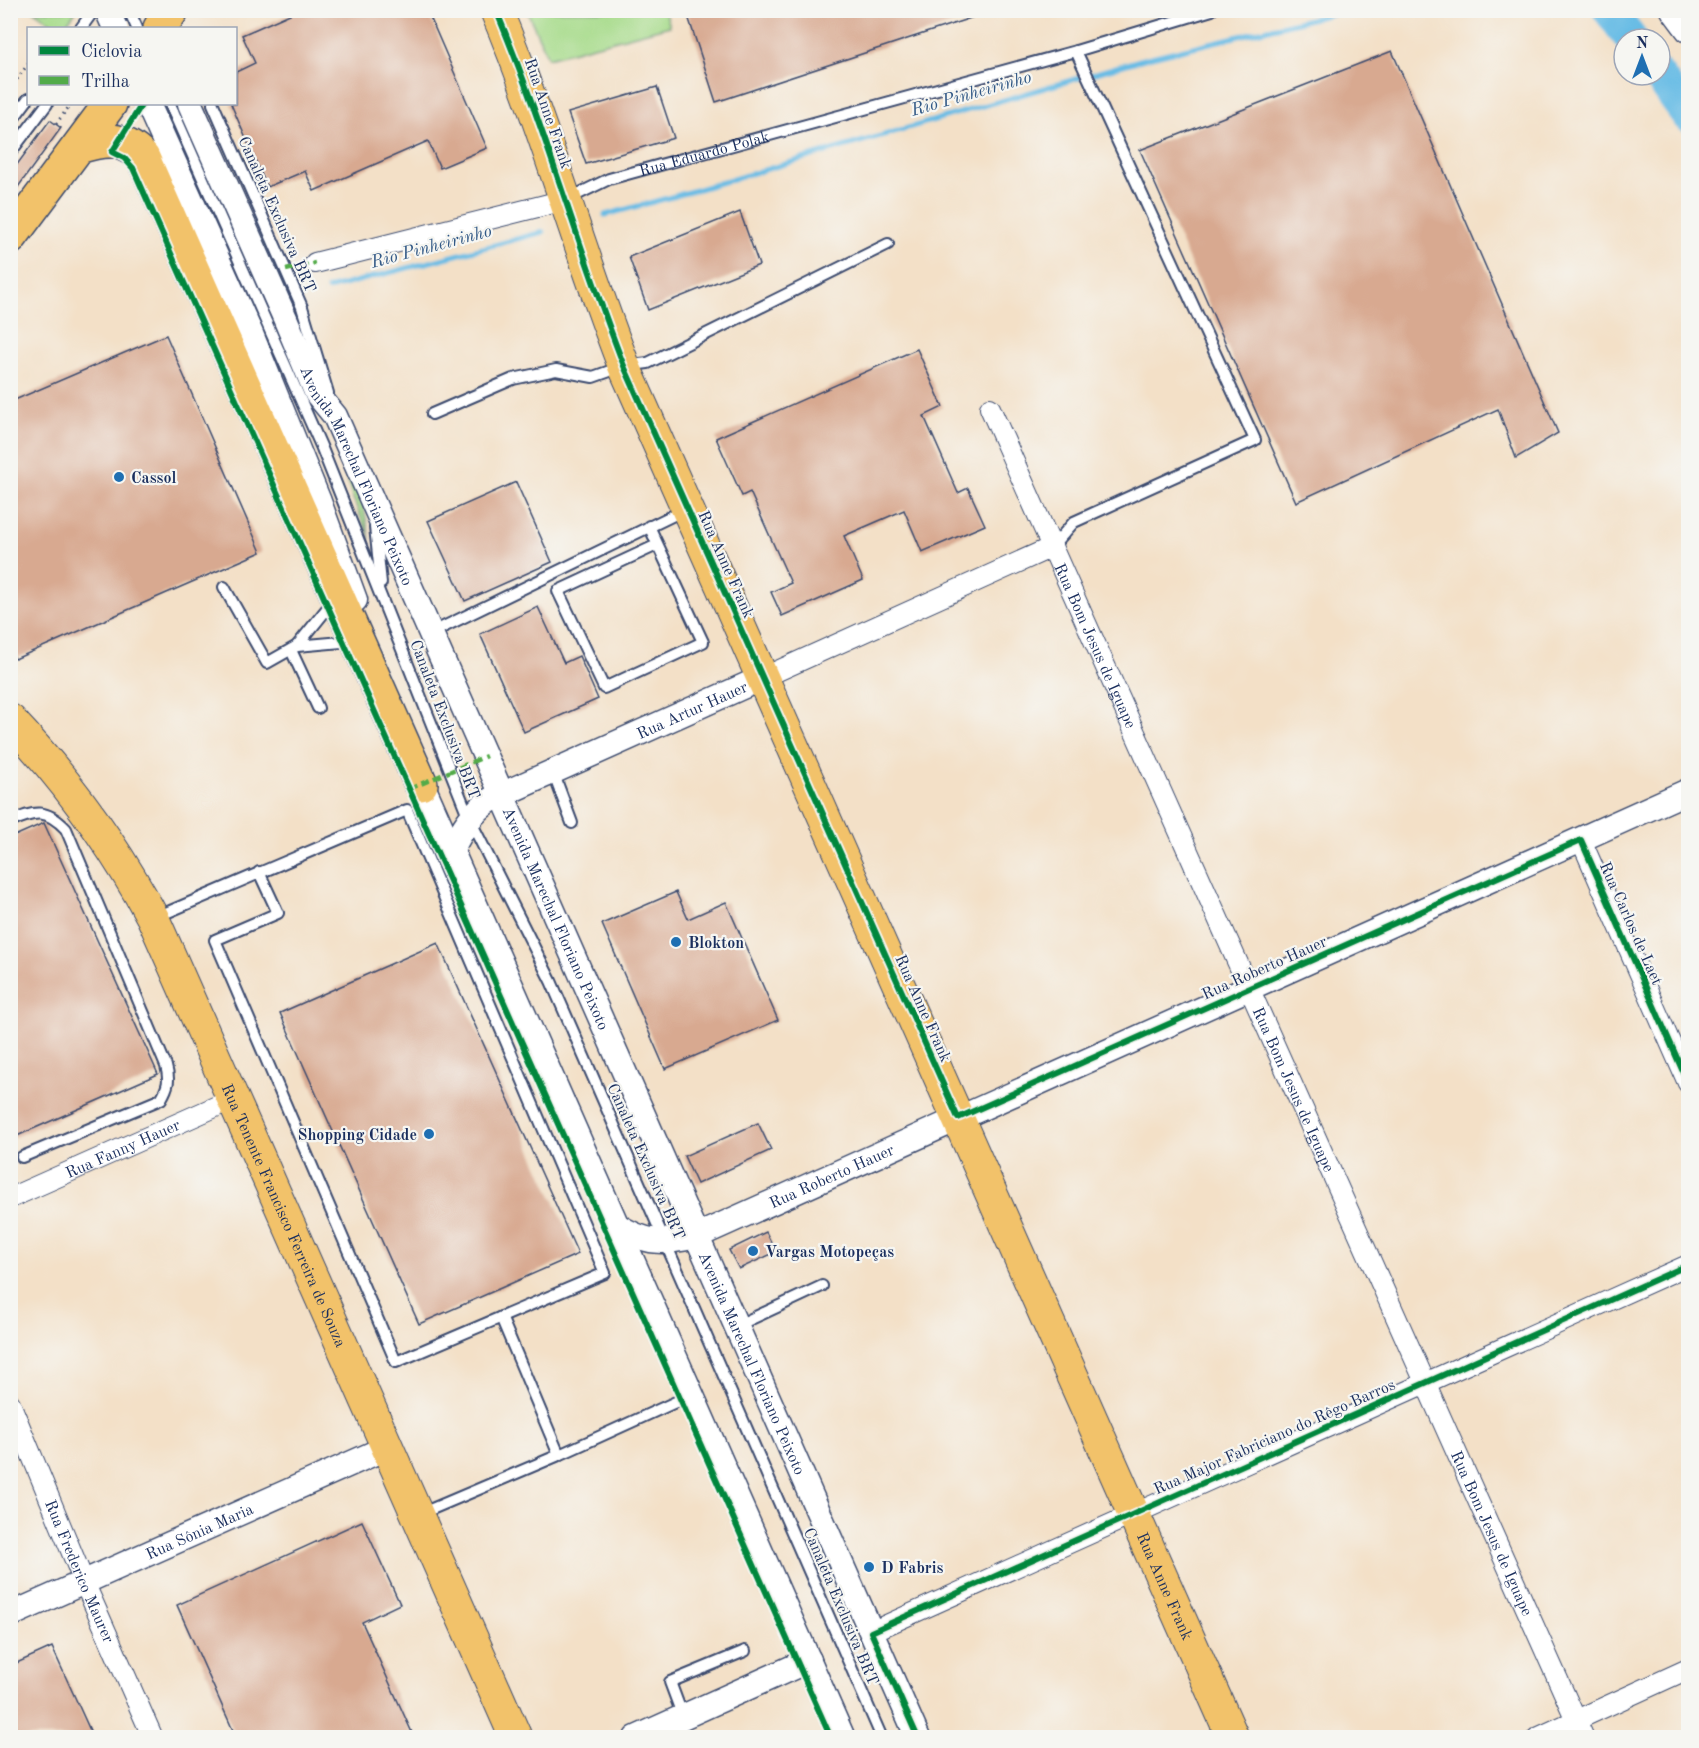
<svg xmlns="http://www.w3.org/2000/svg" width="1699" height="1748" viewBox="0 0 1699 1748" font-family="'Old Standard TT',serif">
<style>
.green{fill:#a7db8b;stroke:#618574;stroke-width:1.5}
.lines{fill:none;stroke-linecap:round;stroke-linejoin:round}
.stream{stroke:#68bce5;stroke-width:5}
.river{stroke:#68bce5;stroke-width:33}
.building{fill:#d8a990}
.service-casing{stroke:#3b4a6e;stroke-width:14}
.minor-casing{stroke:#3b4a6e;stroke-width:22}
.tertiary-casing{stroke:#3b4a6e;stroke-width:27}
.primary-casing{stroke:#3b4a6e;stroke-width:34}
.trunk-casing{stroke:#3b4a6e;stroke-width:36}
.path{stroke:#3b4a6e;stroke-width:3;stroke-dasharray:1.5 4.5;stroke-linecap:butt}
.service{stroke:#fff;stroke-width:10}
.minor{stroke:#fff;stroke-width:20}
.tertiary{stroke:#fff;stroke-width:24}
.primary{stroke:#f2c26a;stroke-width:32}
.trunk{stroke:#f2c26a;stroke-width:33}
.tertiary-bridge-casing{stroke:#3b4a6e;stroke-width:27;stroke-linecap:butt}
.tertiary-bridge{stroke:#fff;stroke-width:24}
.quiet{stroke:#52ab49;stroke-width:4.5;stroke-dasharray:9 4.5;stroke-linecap:butt}
.cycleway-casing{stroke:#f6f6f2;stroke-width:10}
.cycleway{stroke:#00873e;stroke-width:6}
.poi-dot{fill:#1f6fb2;stroke:#f6f6f2;stroke-width:2}
.labels{text-anchor:middle;stroke-width:4.5;stroke-linejoin:round;paint-order:stroke}
.street-label{font-size:16px;fill:#1b2f5e;stroke:#f6f6f2}
.poi-label{font-size:16px;font-weight:bold;fill:#1b2f5e;stroke:#f6f6f2;text-anchor:start}
.water-label{font-size:18px;font-style:italic;fill:#325986;stroke:#f6f6f2}
</style>
<rect width="100%" height="100%" fill="#f6f6f2"/>
<filter id="ink" filterUnits="userSpaceOnUse"><feTurbulence type="fractalNoise" baseFrequency=".0167" numOctaves="2"/><feDisplacementMap in="SourceGraphic" scale="12" xChannelSelector="R" yChannelSelector="G"/><feConvolveMatrix kernelMatrix="1 2 1 2 8 2 1 2 1" color-interpolation-filters="sRGB"/></filter>
<filter id="wash" filterUnits="userSpaceOnUse"><feTurbulence type="fractalNoise" baseFrequency=".008" numOctaves="4" result="noise"/><feDisplacementMap in="SourceGraphic" scale="24" xChannelSelector="R" yChannelSelector="G"/><feGaussianBlur stdDeviation="1.35" result="paint"/><feColorMatrix in="noise" values="0 0 0 0 0 0 0 0 0 0 0 0 0 0 0 0 0 1.4 0 .05"/><feComposite in="paint" operator="in"/></filter>
<g filter="url(#wash)">
<rect width="100%" height="100%" fill="#f3e0c7"/>
<path class="green" d="M34,11H76L63,28H59Z
M527,11H665L670,26L548,58Z
M339,448L361,494L370,539L352,496Z"/>
<g class="lines">
<path class="stream" d="M605,215L675,196L1147,58L1348,10
M328,289L543,232"/>
<path class="river" d="M1609,10L1631,39
M1658,75L1688,116"/>
</g>
<g id="blocks">
<path class="building" d="M299,10H427L487,148L440,168L428,141L314,191L305,171L267,187L231,104H236V72L255,63L242,35Z
M686,10H985L986,13L716,102Z
M1392,51L1558,433L1516,458L1498,409L1296,502L1140,150Z
M657,87L674,138L586,164L568,113Z
M50,120L61,128L10,198V174Z
M740,212L759,265L648,310L629,257Z
M166,335L261,552L15,659L10,649V402Z
M917,349L943,407L924,416L958,493L968,488L985,525L922,552L904,510L844,536L863,580L782,616L771,592L791,583L750,492L742,496L716,438Z
M516,482L552,562L465,601L428,521Z
M538,607L564,663L579,656L598,699L524,732L480,634Z
M44,823L158,1074L10,1139V838Z
M676,892L688,919L726,902L778,1020L665,1069L602,924Z
M438,943L578,1254L419,1324L280,1013Z
M758,1123L771,1150L697,1184L684,1156Z
M766,1232L776,1252L739,1269L729,1250Z
M362,1521L400,1604L362,1622L414,1737H236L177,1605Z
M52,1647L93,1737H10V1666Z"/>
</g>
</g>
<g filter="url(#ink)">
<use href="#blocks" fill-opacity="0" stroke="#3b4a6e" stroke-width="1.5"/>
<g class="lines">
<defs>
<g id="service">
<path d="M129,10L137,28"/>
<path d="M81,28L94,10"/>
<path d="M1076,51L1212,10"/>
<path d="M170,104L321,446L469,818L551,981L882,1738"/>
<path d="M213,104L302,307L328,393"/>
<path d="M10,123L28,99"/>
<path d="M10,153L47,104"/>
<path id="s1" d="M568,199L609,179L1076,51L1255,440L1074,522L1052,547"/>
<path d="M432,414L513,379L556,370L593,377L624,366L648,363L888,244"/>
<path d="M649,526L703,642L604,688L558,591L657,545"/>
<path d="M375,527L381,583"/>
<path d="M224,587L267,663L297,646L334,600"/>
<path d="M431,633L684,510"/>
<path d="M297,646L353,641"/>
<path d="M291,650L318,708"/>
<path d="M553,772L572,823"/>
<path d="M10,822C35,811 46,808 66,829L166,1066C170,1080 168,1087 161,1099L22,1157"/>
<path d="M154,918L407,810L605,1273L396,1362L215,940L278,913L259,872"/>
<path d="M501,1317L559,1455"/>
<path d="M736,1326L822,1286"/>
<path d="M420,1514L559,1455L691,1395"/>
<path d="M683,1717L670,1682L745,1651"/>
</g>
<g id="minor">
<path d="M315,263L565,200"/>
<path id="s2" d="M990,408L1584,1738"/>
<path d="M762,678L1052,547"/>
<path d="M1581,840L1688,1083"/>
<path id="s3" d="M10,1198L233,1099"/>
<path id="s4" d="M10,1403L84,1582L153,1738"/>
<path d="M871,1632L1688,1265"/>
<path d="M1537,1738L1688,1669"/>
</g>
<g id="tertiary">
<path d="M1673,10L1688,30"/>
<path d="M148,104L251,334L318,499L355,600"/>
<path id="s5" d="M190,104L285,318L317,394L335,416L918,1738"/>
<path d="M415,768L843,1738"/>
<path id="s6" d="M451,851C462,830 471,812 492,799L762,678"/>
<path id="s7" d="M616,1225C648,1245 662,1243 697,1236L1688,791"/>
<path id="s8" d="M10,1615L388,1447"/>
<path d="M636,1738L809,1660"/>
</g>
<g id="primary">
<path id="s9" d="M496,10C545,127 578,248 624,366L1233,1738"/>
<path id="s10" d="M10,720C67,780 114,845 153,918L516,1738"/>
</g>
<path id="trunk" d="M160,28L172,10
M78,147C105,139 122,136 143,158L421,784
M10,238L110,104"/>
</defs>
<use href="#service" class="service-casing"/>
<use href="#minor" class="minor-casing"/>
<use href="#tertiary" class="tertiary-casing"/>
<use href="#primary" class="primary-casing"/>
<use href="#trunk" class="trunk-casing"/>
<path class="path" d="M10,89L28,64
M56,124L71,104"/>
<use href="#service" class="service"/>
<use href="#minor" class="minor"/>
<use href="#tertiary" class="tertiary"/>
<use href="#primary" class="primary"/>
<use href="#trunk" class="trunk"/>
<defs>
<path id="tertiary-bridge" d="M107,10L115,28"/>
</defs>
<use href="#tertiary-bridge" class="tertiary-bridge-casing"/>
<use href="#tertiary-bridge" class="tertiary-bridge"/>
<path class="quiet" d="M286,270L315,263
M409,789L486,756"/>
<defs>
<path id="cycleway" d="M496,10C545,127 578,248 624,366L958,1118L1581,840L1688,1083
M142,104L112,152L124,158L133,168L831,1738
M918,1738L871,1632L1688,1265"/>
</defs>
<use href="#cycleway" class="cycleway-casing"/>
<use href="#cycleway" class="cycleway"/>
</g>
</g>
<g class="poi-dot">
<circle cx="119" cy="477" r="6"/>
<circle cx="676" cy="942" r="6"/>
<circle cx="429" cy="1134" r="6"/>
<circle cx="753" cy="1251" r="6"/>
<circle cx="869" cy="1567" r="6"/>
</g>
<g class="labels">
<g class="street-label">
<text transform="translate(549 113) rotate(71)" y="6">Rua Anne Frank</text>
<text dy="6" stroke="none"><textPath href="#s1" startOffset="144">Rua Eduardo Polak</textPath></text>
<text transform="translate(278 214) rotate(66)" y="6">Canaleta Exclusiva BRT</text>
<text dy="6" stroke="none"><textPath href="#s5" startOffset="408">Avenida Marechal Floriano Peixoto</textPath></text>
<text transform="translate(727 564) rotate(66)" y="6">Rua Anne Frank</text>
<text dy="6" stroke="none"><textPath href="#s2" startOffset="260">Rua Bom Jesus de Iguape</textPath></text>
<text dy="6" stroke="none"><textPath href="#s6" startOffset="286">Rua Artur Hauer</textPath></text>
<text transform="translate(446 719) rotate(69)" y="6">Canaleta Exclusiva BRT</text>
<text dy="6" stroke="none"><textPath href="#s5" startOffset="894">Avenida Marechal Floriano Peixoto</textPath></text>
<text transform="translate(1632 923) rotate(66)" y="6">Rua Carlos de Laet</text>
<text transform="translate(1264 967) rotate(-24)" y="6">Rua Roberto Hauer</text>
<text transform="translate(924 1008) rotate(66)" y="6">Rua Anne Frank</text>
<text dy="6" stroke="none"><textPath href="#s2" startOffset="746">Rua Bom Jesus de Iguape</textPath></text>
<text dy="6" stroke="none"><textPath href="#s3" startOffset="123">Rua Fanny Hauer</textPath></text>
<text transform="translate(647 1161) rotate(66)" y="6">Canaleta Exclusiva BRT</text>
<text dy="6" stroke="none"><textPath href="#s7" startOffset="232">Rua Roberto Hauer</textPath></text>
<text dy="6" stroke="none"><textPath href="#s10" startOffset="570">Rua Tenente Francisco Ferreira de Souza</textPath></text>
<text dy="6" stroke="none"><textPath href="#s5" startOffset="1380">Avenida Marechal Floriano Peixoto</textPath></text>
<text transform="translate(1274 1436) rotate(-24)" y="6">Rua Major Fabriciano do Rêgo Barros</text>
<text dy="6" stroke="none"><textPath href="#s8" startOffset="207">Rua Sônia Maria</textPath></text>
<text dy="6" stroke="none"><textPath href="#s2" startOffset="1232">Rua Bom Jesus de Iguape</textPath></text>
<text dy="6" stroke="none"><textPath href="#s4" startOffset="182">Rua Frederico Maurer</textPath></text>
<text dy="6" stroke="none"><textPath href="#s9" startOffset="1713">Rua Anne Frank</textPath></text>
<text transform="translate(842 1606) rotate(67)" y="6">Canaleta Exclusiva BRT</text>
</g>
<g class="poi-label">
<text x="131" y="483">Cassol</text>
<text x="688" y="948">Blokton</text>
<text x="417" y="1140" text-anchor="end">Shopping Cidade</text>
<text x="765" y="1257">Vargas Motopeças</text>
<text x="881" y="1573">D Fabris</text>
</g>
<g class="water-label">
<text transform="translate(971 93) rotate(-16)" y="6">Rio Pinheirinho</text>
<text transform="translate(431 246) rotate(-15)" y="6">Rio Pinheirinho</text>
</g>
</g>
<rect width="1699" height="1748" fill="none" stroke="#f6f6f2" stroke-width="36"/>
<rect x="27" y="27" width="210" height="78" fill="#f6f6f2" stroke="#9ea6b7" stroke-width="1.5"/>
<rect x="39" y="46" width="30" height="9" fill="#00873e" stroke="#9ea6b7" stroke-width="1.5"/>
<text x="81" y="57" font-size="18" fill="#1b2f5e">Ciclovia</text>
<rect x="39" y="76" width="30" height="9" fill="#52ab49" stroke="#9ea6b7" stroke-width="1.5"/>
<text x="81" y="87" font-size="18" fill="#1b2f5e">Trilha</text>
<g transform="translate(1642 57)"><circle r="28" fill="#f6f6f2" stroke="#9ea6b7" stroke-width="1.5"/>
<path d="M0-4.5L10 22L0 15L-10 22Z" fill="#1f6fb2"/>
<text y="-9" font-size="16" font-weight="bold" text-anchor="middle" fill="#1b2f5e">N</text>
</g>
</svg>
